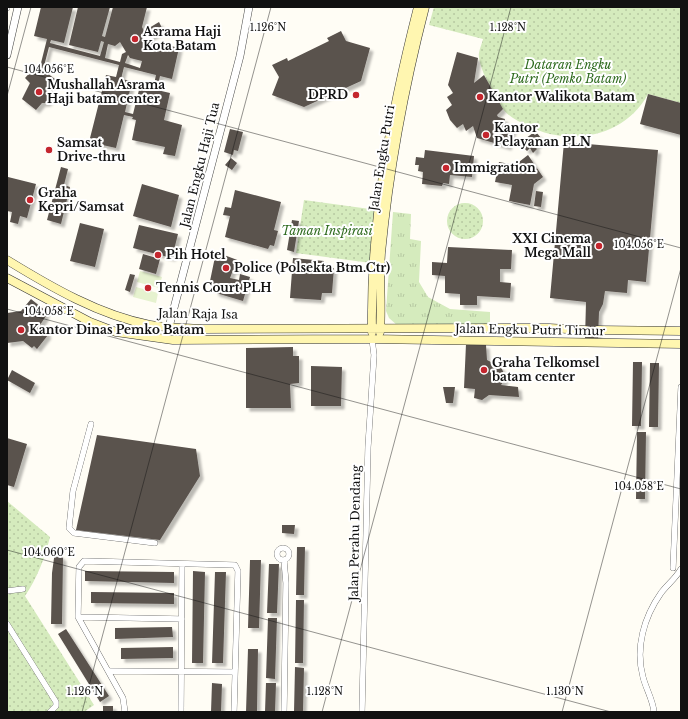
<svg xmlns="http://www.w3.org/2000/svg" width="688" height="719" viewBox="0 0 688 719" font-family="'Libre Baskerville',serif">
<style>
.grass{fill:url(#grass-tufts)}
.park{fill:url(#park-dots)}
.pitch{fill:#e6f2cf}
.building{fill:#5a524d;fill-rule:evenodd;filter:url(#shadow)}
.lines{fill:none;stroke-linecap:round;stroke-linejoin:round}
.minor-casing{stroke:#444;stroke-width:6}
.tertiary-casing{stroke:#444;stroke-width:8}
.secondary-casing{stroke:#333;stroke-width:9}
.minor{stroke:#fff;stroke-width:5.5}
.tertiary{stroke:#fff;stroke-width:7}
.secondary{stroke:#fff6b0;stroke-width:8}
.ticks{fill:none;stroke:#111;stroke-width:1;stroke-opacity:0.45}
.poi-dot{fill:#c4262e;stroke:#fff;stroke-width:1.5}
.labels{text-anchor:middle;stroke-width:4;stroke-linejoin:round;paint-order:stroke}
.poi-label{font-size:12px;font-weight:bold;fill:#111;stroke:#fff;text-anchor:start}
.park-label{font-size:12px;font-style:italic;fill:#2f6b1f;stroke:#fff}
.street-label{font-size:12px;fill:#111;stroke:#fff}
.ticks-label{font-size:10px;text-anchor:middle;fill:#111;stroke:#fff;stroke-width:4;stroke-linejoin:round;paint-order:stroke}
</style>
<defs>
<pattern id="grass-tufts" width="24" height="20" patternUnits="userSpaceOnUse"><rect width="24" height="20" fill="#d5ebbd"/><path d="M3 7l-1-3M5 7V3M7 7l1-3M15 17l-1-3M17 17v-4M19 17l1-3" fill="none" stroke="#b6c8a1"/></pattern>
<pattern id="park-dots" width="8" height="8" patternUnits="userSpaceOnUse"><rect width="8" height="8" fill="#d5ebbd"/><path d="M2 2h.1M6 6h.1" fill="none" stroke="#b6c8a1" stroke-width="1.8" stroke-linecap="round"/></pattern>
<filter id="shadow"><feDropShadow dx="3.5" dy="3.5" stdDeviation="1" flood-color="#0004"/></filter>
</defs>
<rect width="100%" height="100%" fill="#fffdf5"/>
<path class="grass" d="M393,212L411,214L410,239L421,241L419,282L428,297L450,309L490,312V328L398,326L389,318L386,311Z"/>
<path class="park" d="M434,7H681V103L648,94C625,137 570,147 528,126C519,122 509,117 503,109C498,103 495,95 491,88C486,79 480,67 479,57C478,52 482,44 483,39L429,25Z
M304,200L377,210L371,263L296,253Z
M447 221a18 18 0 1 1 36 0a18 18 0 1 1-36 0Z
M7,501L50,537C45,558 37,578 25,596L94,705L84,712H7Z"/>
<path class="pitch" d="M140,271L162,277L159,288L137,282Z
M136,287L158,293L156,303L133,297Z"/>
<path class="building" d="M41,7H73L64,43L51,40L50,43L100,56L104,42L101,41L98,52L69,45L78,7H110L102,36L105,37L113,7H147L142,27L144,31L159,22L163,30L149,38L151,41L179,48L172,79L160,76L157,90L170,93L164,120L182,125L175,156L163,154L165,147L132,140L136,120L132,119L133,117L124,115L116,148L89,142L106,75L116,77L119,65L49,47L43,70L55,79L53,81L56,83L51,89L55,93L47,103H42L36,110L22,99L30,83L25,78L34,68L36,70L40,67L47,39L34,36ZM120,42L126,52L122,54L120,62L105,58L108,44L115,46ZM128,55L130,58L142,61L140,68L125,63ZM124,67L156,75L153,89L140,86L133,114L125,112L132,81L121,79Z
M341,31L346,41L370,48L361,81L304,107L272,95L279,77L272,65L287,58L288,61L329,41L327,38Z
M457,52L478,58L474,83L484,75L503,109L497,115L498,117L505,119L504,123L514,125L508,147L477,138L473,126L466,131L463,124L457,128L450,120L446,110L452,105L447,97L453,93L448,85Z
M648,94L681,103V135L640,124Z
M230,129L243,132L238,151L234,150L233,155L224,152Z
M533,133L535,135L537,133L541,138L539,140L541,141L535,147L537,149L533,153L530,148L527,151L524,148L527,145L522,141Z
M564,142L658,150L646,282L628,280L627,293L605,291L603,304L599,312L598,339H585L586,302L550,298Z
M425,150L474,156L472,177L450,175L449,184L443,183L442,186L422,184L423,172L418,171L419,165H415L416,157L424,158Z
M528,155L543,177L534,184L530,205L509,201L512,185L495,182L499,162L515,165Z
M231,158L237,163L232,170L225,165Z
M61,167L68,169L64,185L70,187L61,224L47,220Z
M8,177L36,184L27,218L20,216L18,224L10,222L12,212L7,211Z
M142,184L179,195L171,227L133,216Z
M235,190L281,202L274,230L278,231L274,246L270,245L268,249L225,237L230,216L223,215L225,207L231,208Z
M536,191L543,192L541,207L534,206Z
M292,220L299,221L294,252L287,250Z
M80,223L104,229L95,267L70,261Z
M139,225L178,234L172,258L133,248Z
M448,247L512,250L511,269H500V282L511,283L510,298L477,296V305H460V294L445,293V276L432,275V262L447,263Z
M216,252L240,261L237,271L233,270L230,278L239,280L240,274L250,277L243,301L216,293L210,281Z
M143,254L160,259L156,274L139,269Z
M293,258L324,261V267L334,268L332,293H322L321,300L290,298Z
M130,274L135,275L130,292L125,290Z
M31,299L47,312L44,315L46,316L40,325L48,331L46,333L48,335L37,349L34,346L32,348L23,341L7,343V313L21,311Z
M466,344L486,345L487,360L501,367L506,378L501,385L518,387L519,397L489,395L482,400L474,398L475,389L464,388Z
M293,347V356H299V383L290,384L291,408H246V348Z
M633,362H642L641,426H632Z
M650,363H659L658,427H649Z
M311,366L342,367L341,406H311Z
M12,370L35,383L30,393L7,380Z
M443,387H455L453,403H446Z
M637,432H646L645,499H636Z
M97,435L196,449L200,476L160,540L76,530Z
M7,438L27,444L14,487L7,485Z
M282,525H295L294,534L282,533Z
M297,547H305L304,595H296Z
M55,551L63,558L62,624H51L52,573Z
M250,560H261L259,628H248Z
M269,564H279L277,613H267Z
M85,571L174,572V583L85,581Z
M193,571L205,572L203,663H192Z
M215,572H226L223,663H212Z
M91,592L174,593V604L91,603Z
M296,600H304L303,663H295Z
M268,618H277L275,679L266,678Z
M172,627L173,637L115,639V628Z
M66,629L109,696L100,702L58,634Z
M173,647V658L121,659V648Z
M248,649H258L257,712H246Z
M295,667L304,668L303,712H294Z
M212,683L222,684L221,712H211Z
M266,683H276L275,712H265Z
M103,706H113V712H103Z"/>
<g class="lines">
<defs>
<path id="minor" d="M7,8V7
M91,424L73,491L69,528L74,533L155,543
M277 554a6 6 0 1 1 12 0a6 6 0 1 1-12 0Z
M284,560L286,583L284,712
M673,568L681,387
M7,591L23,589
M78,617L182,619
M7,624L56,702V706L50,712
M110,671L234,672
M125,712L123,698L78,617L79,567L84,561L235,565L238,571L234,712
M181,712L182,565
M362,712L368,447L374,355L372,339
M654,712C653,700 646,689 643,677C635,648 644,617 661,593C667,585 676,578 681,569"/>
<path id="tertiary" d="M7,55L18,7
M169,327L240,56L249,7"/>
<path id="secondary" d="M7,260C51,287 99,315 150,325C167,328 185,328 202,329L549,328L585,330
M7,278L90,322L116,332L173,340L372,339L681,344
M598,330L681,331
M372,332C370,222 391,113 418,7
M380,332C382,306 379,279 381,253C389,169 404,88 425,7"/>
</defs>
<use href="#minor" class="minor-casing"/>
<use href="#tertiary" class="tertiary-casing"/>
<use href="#secondary" class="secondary-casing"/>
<use href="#minor" class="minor"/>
<use href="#tertiary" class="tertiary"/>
<use href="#secondary" class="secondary"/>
</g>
<path class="ticks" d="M7,67L681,248M7,96L31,7M7,309L681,489M7,550L611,712M82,712L271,7M322,712L511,7M562,712L681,268"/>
<g class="poi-dot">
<circle cx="135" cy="39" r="4"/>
<circle cx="39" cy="92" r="4"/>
<circle cx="356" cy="95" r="4"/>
<circle cx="480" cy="97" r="4"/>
<circle cx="486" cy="135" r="4"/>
<circle cx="49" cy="150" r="4"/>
<circle cx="446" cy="168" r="4"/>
<circle cx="30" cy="200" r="4"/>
<circle cx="599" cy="246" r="4"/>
<circle cx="158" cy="255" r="4"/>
<circle cx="226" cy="268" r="4"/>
<circle cx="148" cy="288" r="4"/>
<circle cx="21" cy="330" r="4"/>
<circle cx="484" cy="370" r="4"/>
</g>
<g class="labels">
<g class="poi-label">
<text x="143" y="36">Asrama Haji<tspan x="143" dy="14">Kota Batam</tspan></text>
<text x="47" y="89">Mushallah Asrama<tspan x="47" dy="14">Haji batam center</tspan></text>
<text x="348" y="99" text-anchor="end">DPRD</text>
<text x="488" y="101">Kantor Walikota Batam</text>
<text x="494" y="132">Kantor<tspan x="494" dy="14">Pelayanan PLN</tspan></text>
<text x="57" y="147">Samsat<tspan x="57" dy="14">Drive-thru</tspan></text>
<text x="454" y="172">Immigration</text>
<text x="38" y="197">Graha<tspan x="38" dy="14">Kepri/Samsat</tspan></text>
<text x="591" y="243" text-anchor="end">XXI Cinema<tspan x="591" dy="14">Mega Mall</tspan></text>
<text x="166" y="259">Pih Hotel</text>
<text x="234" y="272">Police (Polsekta Btm.Ctr)</text>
<text x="156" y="292">Tennis Court PLH</text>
<text x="29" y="334">Kantor Dinas Pemko Batam</text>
<text x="492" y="367">Graha Telkomsel<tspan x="492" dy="14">batam center</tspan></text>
</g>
<g class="park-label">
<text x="568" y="69">Dataran Engku<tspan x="568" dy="14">Putri (Pemko Batam)</tspan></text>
<text x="327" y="235">Taman Inspirasi</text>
</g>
<g class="street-label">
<text transform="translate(382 158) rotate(-81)" y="4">Jalan Engku Putri</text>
<text transform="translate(200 165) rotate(-76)" y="4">Jalan Engku Haji Tua</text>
<text transform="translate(198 314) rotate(1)" y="4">Jalan Raja Isa</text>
<text transform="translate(530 330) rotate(1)" y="4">Jalan Engku Putri Timur</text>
<text transform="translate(355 533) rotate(-89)" y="4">Jalan Perahu Dendang</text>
</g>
</g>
<g class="ticks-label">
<text x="268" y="31">1.126°N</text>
<text x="508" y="31">1.128°N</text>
<text x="49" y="73">104.056°E</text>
<text x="639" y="248">104.056°E</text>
<text x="49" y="315">104.058°E</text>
<text x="639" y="490">104.058°E</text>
<text x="49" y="556">104.060°E</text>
<text x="85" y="695">1.126°N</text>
<text x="325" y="695">1.128°N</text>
<text x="565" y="695">1.130°N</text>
</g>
<rect width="688" height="719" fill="none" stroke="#111111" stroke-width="16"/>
</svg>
